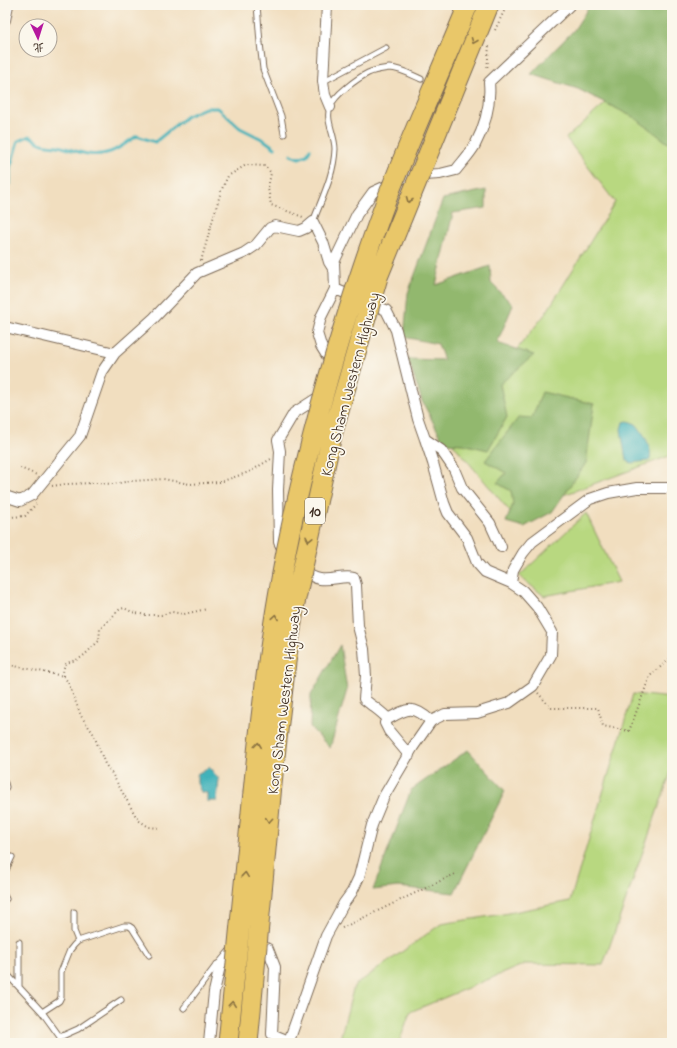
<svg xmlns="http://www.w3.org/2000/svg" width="677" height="1048" viewBox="0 0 677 1048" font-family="'Indie Flower','LXGW WenKai TC',sans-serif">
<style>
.green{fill:#b8d880;stroke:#7a814f}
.forest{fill:#92b86e;stroke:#667146}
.water{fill:#42b2ba;stroke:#3e6e6c}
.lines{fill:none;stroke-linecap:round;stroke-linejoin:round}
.stream{stroke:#42b2ba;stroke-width:3}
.service-casing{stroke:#7b6956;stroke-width:7}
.minor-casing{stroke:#7b6956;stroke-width:12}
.path{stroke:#7b6956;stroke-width:2;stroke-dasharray:1 3;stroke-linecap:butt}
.service{stroke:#fff;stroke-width:5}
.minor{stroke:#fff;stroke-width:10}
.motorway-bridge-casing{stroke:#7b6956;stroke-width:21;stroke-linecap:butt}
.motorway-bridge{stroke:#e9c769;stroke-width:19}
.oneway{stroke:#897140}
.labels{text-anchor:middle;stroke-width:3.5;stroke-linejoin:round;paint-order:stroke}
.shield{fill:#fbf7ec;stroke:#75685c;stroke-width:1}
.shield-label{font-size:15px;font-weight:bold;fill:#3b2a1e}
.street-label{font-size:16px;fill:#3b2a1e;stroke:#fbf7ec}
</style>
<rect width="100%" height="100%" fill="#fbf7ec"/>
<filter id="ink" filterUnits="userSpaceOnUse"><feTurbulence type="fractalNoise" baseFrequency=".025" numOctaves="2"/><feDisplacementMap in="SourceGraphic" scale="8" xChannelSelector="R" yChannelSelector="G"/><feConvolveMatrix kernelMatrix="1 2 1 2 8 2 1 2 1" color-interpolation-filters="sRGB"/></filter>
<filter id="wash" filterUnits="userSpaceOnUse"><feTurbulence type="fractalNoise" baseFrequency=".012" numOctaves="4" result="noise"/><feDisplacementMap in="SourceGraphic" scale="16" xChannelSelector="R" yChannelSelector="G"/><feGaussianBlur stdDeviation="0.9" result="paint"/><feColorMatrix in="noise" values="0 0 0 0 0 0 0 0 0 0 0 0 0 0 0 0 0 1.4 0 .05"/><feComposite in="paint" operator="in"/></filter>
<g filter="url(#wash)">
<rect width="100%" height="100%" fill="#f1debf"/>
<path class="green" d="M632,80L672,128V455L512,514L448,438L468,410L546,313L615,202L566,138Z
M586,513L619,582L544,596L519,576Z
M633,694L672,698V769L603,965L525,964L410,1012L399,1043H339L354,986L441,924L503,914L570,901Z"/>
<path class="forest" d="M590,5H672V141L668,143L635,118L578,89L531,74L574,30Z
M486,190V208L453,213L436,285L490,266L491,283L513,305L497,343L534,355L500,384L507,417L488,450L463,444L444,443L422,401L408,359L444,360L438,344L404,337L408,293L443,199Z
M542,392L594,404L586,463L552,512L524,527L506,522L513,504L511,491L497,483L506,473L485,461L519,417L532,418Z
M340,645L347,690L330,748L310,727L311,695Z
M468,750L505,791L454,893L398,887L373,890L411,790Z"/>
<path class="water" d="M628,421L636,424C643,432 653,448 650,460L648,461L631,463L626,460L622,436L621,429L623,422Z
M209,767L219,779L217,801H207V793L201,792L197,783V774Z"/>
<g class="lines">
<path class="stream" d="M291,155L299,158L307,155L310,149
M5,187L10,183V168L18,141L29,136C33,138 36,141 40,143C46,146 51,145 58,146C76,150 91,159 110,152C120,149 128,141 137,136L155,142L187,116L205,108H218L240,128L264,140L275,148"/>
</g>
</g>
<g filter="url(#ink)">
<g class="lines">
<defs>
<path id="service" d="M257,5L260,43L263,69L281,116L284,134
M324,81L386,48
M313,222C322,198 334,175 335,149C335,135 325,120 330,107C334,95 358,78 368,73C374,70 383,69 389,68C400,68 412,75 421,79
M5,783L6,787L5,789
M5,872L12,857
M5,897L6,899
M74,912V931L78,941
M19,942V987
M5,972L42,1012L60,1037V1043
M184,1008L217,964L220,963
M42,1012L59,1001L61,997V972L70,950L74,945L78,941L124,926H129L132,928L149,955
M60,1037L78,1029L121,1000"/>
<path id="minor" d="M327,5L323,81L325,95L330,107
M5,20L8,5
M335,289L386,310L396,330L418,419L425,439L441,450L454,469L462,488L490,523L501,547
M5,327L115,353
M332,364L321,346L317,333L321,317L335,289L334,262L357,214L373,192L408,176L440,174L456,170C462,162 470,154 475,145C485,126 491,104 489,82L570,5
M425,439L433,463L444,503L448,513L467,538L477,563L485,572L511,583L523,591L537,607L552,632L551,655L533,686L509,703L477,713L445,714L431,721
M5,496L20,501L32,495L80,436L102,372L115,353L154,318L197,273L244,253L256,245L270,228L275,226L299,231L306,228L313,222L323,242L329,262L334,270
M284,552L279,542L278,490L280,451L278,440L294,413L322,395
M511,583L513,570L523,553L532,542L590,499L608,493L637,488H667
M388,719L385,723L389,731L409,755
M254,943H257L268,949L275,967L272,1034L289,1041
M209,1043L214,992L220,966L235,948
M289,1043V1041L326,936L344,903L352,892L359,877L372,825L384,796L413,747L431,721C413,705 408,708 388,719C381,711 372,706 364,699L366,676L364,649L358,626L356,585L354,578C343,575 332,581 320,579C313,578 306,573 300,569"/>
</defs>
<use href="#service" class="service-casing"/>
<use href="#minor" class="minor-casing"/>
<path class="path" d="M495,30L507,5
M487,71L489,45
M201,261L221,191L228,176L246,165L265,166L271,173L268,188L271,205L303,217
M20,468L37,475
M52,486L66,484L95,483L113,484L131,481L163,479L190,484L220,482L249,472L271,459
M5,516L11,517L25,516L36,504
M5,664L63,676L68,682L81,716L93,733L105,764L111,772L138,820L149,827L160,828
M63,676C63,657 72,665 83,656C88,652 93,646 99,641L100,629L120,609L124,608L132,612L145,615H161L172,612L184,614L207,609
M538,693L551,708H598L603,726L629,731L650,676L672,657
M342,928L455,874"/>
<use href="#service" class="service"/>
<use href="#minor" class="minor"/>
<defs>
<path id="motorway-bridge" d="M228,1043C235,973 242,904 249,834C259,725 271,616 295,509C318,407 347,307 383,209C409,140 440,73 468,5
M248,1043L273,774L286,662L295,603L332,435L378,277L489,5"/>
</defs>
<use href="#motorway-bridge" class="motorway-bridge-casing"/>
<use href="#motorway-bridge" class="motorway-bridge"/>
</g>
<defs><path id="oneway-chevron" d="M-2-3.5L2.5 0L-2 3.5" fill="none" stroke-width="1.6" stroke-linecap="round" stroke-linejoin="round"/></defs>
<g class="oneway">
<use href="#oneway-chevron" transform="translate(474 41) rotate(112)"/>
<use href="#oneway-chevron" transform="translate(409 200) rotate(112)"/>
<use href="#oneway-chevron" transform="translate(309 539) rotate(102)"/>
<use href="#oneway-chevron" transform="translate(275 617) rotate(-81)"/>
<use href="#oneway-chevron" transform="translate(258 745) rotate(-83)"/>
<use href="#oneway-chevron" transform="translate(269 820) rotate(95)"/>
<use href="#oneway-chevron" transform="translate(245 875) rotate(-84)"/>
<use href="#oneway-chevron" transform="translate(232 1004) rotate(-84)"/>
</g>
</g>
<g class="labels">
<rect class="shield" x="305" y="498" width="20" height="26" rx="3"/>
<g class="shield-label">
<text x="315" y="516">10</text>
</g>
<g class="street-label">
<text transform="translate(349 384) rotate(-75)" y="6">Kong Sham Western Highway</text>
<text transform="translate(283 700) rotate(-83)" y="6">Kong Sham Western Highway</text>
</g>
</g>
<rect width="677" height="1048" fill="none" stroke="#fbf7ec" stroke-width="20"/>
<g transform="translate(38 38) rotate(176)"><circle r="19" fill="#fbf7ec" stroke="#aea59a"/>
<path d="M0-3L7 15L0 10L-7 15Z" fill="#b5179e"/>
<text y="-6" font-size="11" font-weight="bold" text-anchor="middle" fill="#3b2a1e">北</text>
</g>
</svg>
